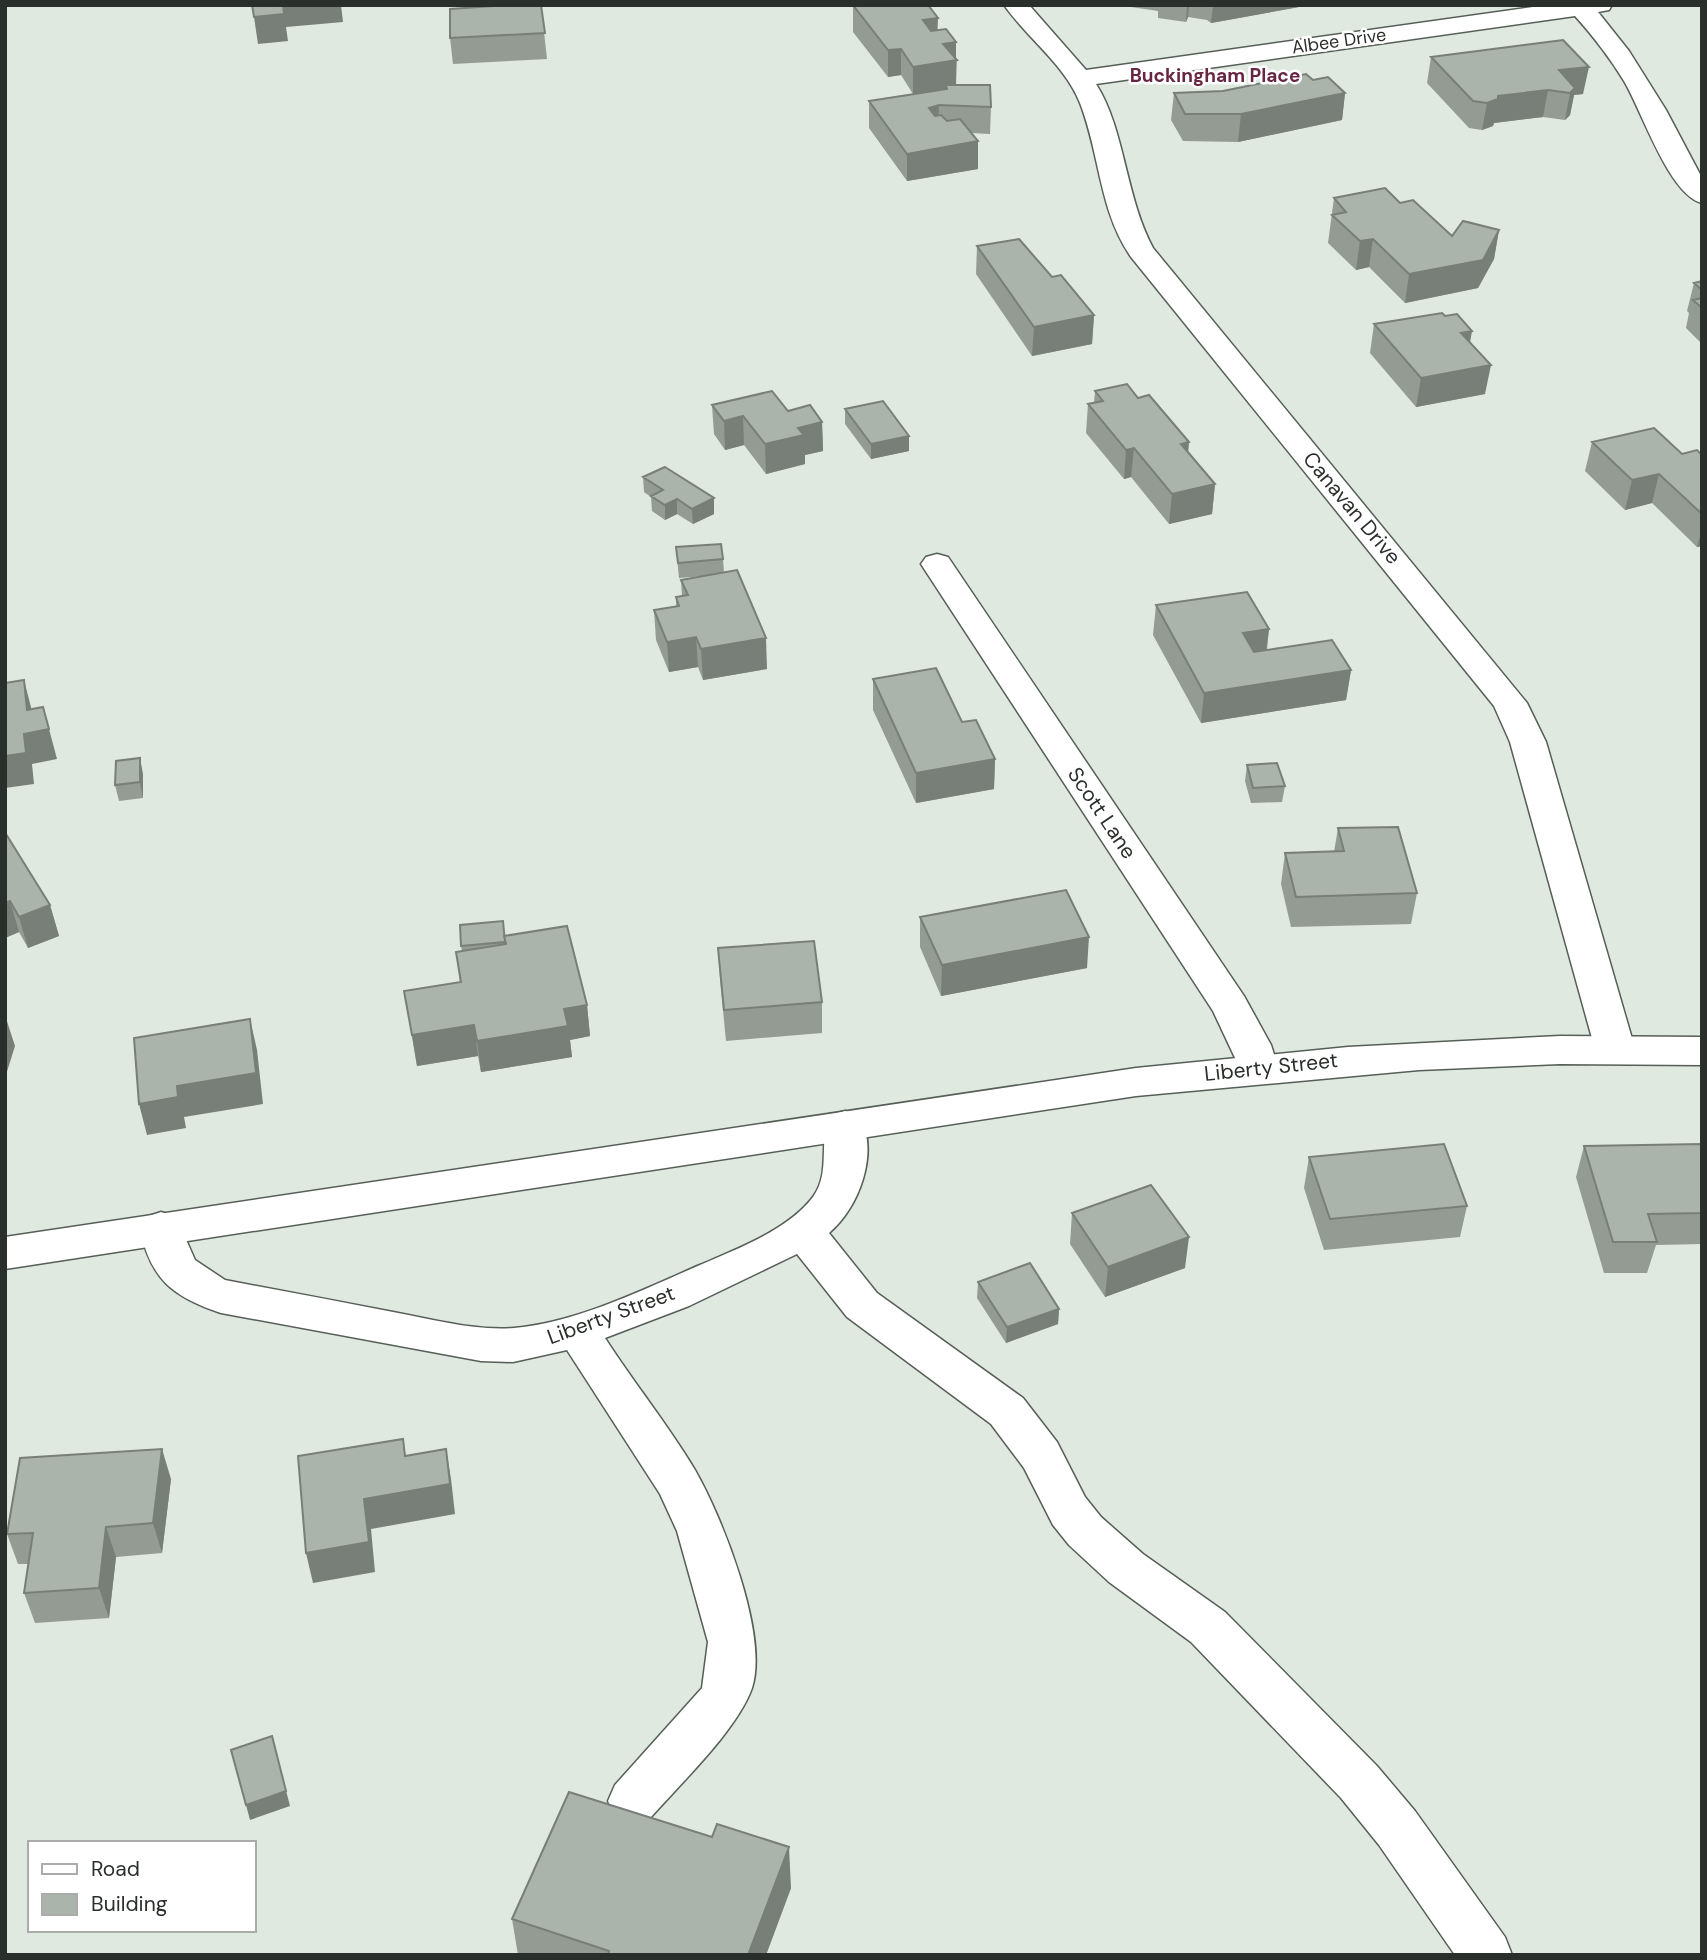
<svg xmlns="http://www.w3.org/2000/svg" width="1707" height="1960" viewBox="0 0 1707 1960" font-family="'DM Sans',sans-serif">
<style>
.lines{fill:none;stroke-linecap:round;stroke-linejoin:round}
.minor-casing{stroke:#565f57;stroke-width:3}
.major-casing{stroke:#565f57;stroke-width:3}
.minor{fill:#fff;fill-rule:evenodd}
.major{fill:#fff;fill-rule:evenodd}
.wall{fill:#939b93}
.shaded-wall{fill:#787e78}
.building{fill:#abb4ab;stroke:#787e78;stroke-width:2}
.labels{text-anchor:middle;stroke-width:5;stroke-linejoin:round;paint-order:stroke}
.far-street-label{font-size:18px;fill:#2b2f2b;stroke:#fff}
.far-neighbourhood-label{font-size:19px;font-weight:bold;fill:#682642;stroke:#fff}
.street-label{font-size:21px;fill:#2b2f2b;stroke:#fff}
</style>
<rect width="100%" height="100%" fill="#dfe9df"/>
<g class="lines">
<defs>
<path id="minor" d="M1004,5H1029L1086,70L1547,5H1612L1609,10L1598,12L1629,51L1666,110L1702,178V203C1669,195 1642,111 1624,81C1610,58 1593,36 1575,16L1096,84C1125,129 1125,196 1153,248L1527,703L1546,742L1635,1049L1629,1059L1615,1063L1601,1059L1595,1049L1510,742L1494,706L1131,257C1099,211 1100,154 1080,103C1065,65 1028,39 1004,5Z
M937,554L948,557L1244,996L1271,1045L1278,1067L1272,1077L1258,1081L1244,1077L1213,1011L921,564L926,557Z
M845,1111L859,1115C880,1152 859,1208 829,1233L877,1293L1023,1398L1057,1442L1085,1497L1101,1517L1143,1554L1225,1612L1377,1766L1415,1811L1505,1937L1512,1955H1455L1379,1845L1341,1798L1191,1642L1109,1582L1069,1545L1053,1525L1024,1468L991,1424L847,1317L797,1254L689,1306L605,1338C634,1383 668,1425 695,1470C722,1517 769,1635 752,1688C737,1730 681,1783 651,1817L633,1824L615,1817L608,1801L615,1785L702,1688L708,1642L677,1531L660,1494L567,1350L513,1362L481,1361L221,1313C173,1297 150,1279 140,1228L146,1217L161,1212L176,1217L195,1260L225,1280C281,1291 337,1301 393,1312C432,1319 474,1331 514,1328C578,1322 642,1290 700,1265C737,1249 788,1230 813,1197C832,1171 817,1139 831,1115Z"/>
<path id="major" d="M1560,1036L1702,1037V1065L1560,1064L1419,1070L1136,1096L5,1269V1237L1136,1068L1348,1047Z"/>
</defs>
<use href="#minor" class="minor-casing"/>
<use href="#major" class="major-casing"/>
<use href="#minor" class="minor"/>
<use href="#major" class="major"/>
</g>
<path class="wall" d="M475,5H541L547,59L453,64L450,38L476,7Z
M853,5L938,30L957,60L956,85L991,107L990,134L972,133L978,169L907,181L869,128V101L946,90V89L913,94L901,75L888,77L853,32Z
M1128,5H1300L1299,7L1211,23L1207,20L1188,17L1186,22L1158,18V11L1131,7Z
M1431,57L1583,94L1574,95L1570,115L1565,120L1543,117L1494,123L1493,126L1482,130L1469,128L1427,83Z
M1313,80L1345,93L1342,120L1238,142L1183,141L1171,120L1174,93L1223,91Z
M1334,198L1400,203L1452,236L1499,230L1494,259L1478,288L1405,303L1369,267L1356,270L1328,243Z
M977,246L1052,277L1094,315L1092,344L1032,356L976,274Z
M1702,281V344L1686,328L1689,313L1687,311L1694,283Z
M1374,324L1470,343L1485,394L1416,407L1370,353Z
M1095,391L1138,398L1189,442L1188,452L1215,484L1212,514L1169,524L1131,477L1124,479L1086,433L1088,404L1094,403Z
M712,405L822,422L823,451L805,455V464L766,474L744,445L725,450L714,434Z
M845,409L909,451L871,459L845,424Z
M1592,442L1682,454L1702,455V546L1697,547L1652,503L1625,510L1585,471Z
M643,477L714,514L693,524L677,514L665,520L652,511L651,497L644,492Z
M676,547L723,559L724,573L767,669L703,680L698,667L669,672L656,640L654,610L676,606V597L682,596L681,580L704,576L679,578Z
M1156,605L1269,629L1267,650L1351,670L1346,700L1201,723L1153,635Z
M873,679L962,722L995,759L994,789L916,803L873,710Z
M1247,765L1285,786L1282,802L1251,803L1245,781Z
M143,774V798L119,801L115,785Z
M1338,828L1417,893L1411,924L1291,927L1281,884L1285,853L1334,852Z
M5,834L50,905L59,936L28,948L19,932L5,938Z
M920,917L1087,968L941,996L920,947Z
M505,936L587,1005L590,1036L570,1040L572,1057L481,1072L478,1056L417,1066L404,991L460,982L456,952L462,951L461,946Z
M718,948L822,1002V1033L726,1041L720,979Z
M1702,1144V1244L1656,1245L1647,1273H1604L1576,1177L1584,1146Z
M1309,1157L1467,1206L1460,1237L1324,1250L1304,1188Z
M1072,1213L1185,1268L1105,1297L1070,1244Z
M978,1282L1059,1309L1058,1324L1006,1343L977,1298Z
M171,1479L162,1553L116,1557L109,1618L35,1623L24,1593L28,1564H18L7,1534Z
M791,1888L766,1955H518L512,1919Z"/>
<path class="shaded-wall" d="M283,5H341L343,22L286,27L288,41L258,44L254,17Z
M1187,5H1189L1188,17L1186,22Z
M1213,5H1300L1299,7L1211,23Z
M938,18L937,44L923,20Z
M956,42V87L946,85V89L913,94V67L943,44Z
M901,49V75L888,77V50Z
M1589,67L1583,94L1574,95L1570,115L1565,120L1570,93L1559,70Z
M1548,90L1543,117L1494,123L1493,126L1482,130L1487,103L1498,96Z
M1345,93L1342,120L1238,142L1241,114Z
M939,105L938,132L929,108Z
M978,141V169L907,181V154Z
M1499,230L1494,259L1478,288L1405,303L1409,274Z
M1373,239L1369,267L1356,270L1360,241Z
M1094,315L1092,344L1032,356L1034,327Z
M1472,331L1467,360L1461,333Z
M1491,365L1485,394L1416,407L1421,378Z
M743,416L744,445L725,450L724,421Z
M822,422L823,451L805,455V464L766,474L765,444L798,428Z
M909,436V451L871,459V444Z
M1189,442L1186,472L1181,444Z
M1134,448L1131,477L1124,479L1126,450Z
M1659,474L1652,503L1625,510L1632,480Z
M1215,484L1212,514L1169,524L1172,494Z
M714,498V514L693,524L692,509Z
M677,499V514L665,520V505Z
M1702,529V546L1697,547Z
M1269,629L1265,659L1240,663L1243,633Z
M696,637L698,667L669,672L667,642Z
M766,638L767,669L703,680L701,649Z
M1351,670L1346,700L1201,723L1204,693Z
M24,680L32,711L49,729L57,759L32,764L34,784L5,788V756L24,734L27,710Z
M140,758L143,774V798L140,782Z
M995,759L994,789L916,803V773Z
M10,901L19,932L5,938V903Z
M50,905L59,936L28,948L19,917Z
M1089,937L1087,968L941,996L942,965Z
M587,1005L590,1036L570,1040L572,1057L481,1072L477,1041L564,1009Z
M5,1015L15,1046L5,1078Z
M250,1019L257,1050L263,1104L184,1117L186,1128L147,1135L139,1104L177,1086Z
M474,1025L478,1056L417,1066L412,1035Z
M1189,1237L1185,1268L1105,1297L1108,1267Z
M1059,1309L1058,1324L1006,1343L1007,1327Z
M162,1449L171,1479L162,1553L153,1523Z
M446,1449L451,1479L455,1514L371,1529L375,1572L313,1583L306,1553L364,1499Z
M106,1527L116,1557L109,1618L99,1588Z
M272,1736L290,1806L250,1820L246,1805Z
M789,1847L791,1888L766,1955H748Z"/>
<path class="building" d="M252,5H283L284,14L254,17Z
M508,5H541L545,33L450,38V9Z
M853,5H928L938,18L923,20L931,31L946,29L956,42L943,44L957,60L913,67L901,49L888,50Z
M1563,40L1589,67L1559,70L1575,88L1570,93L1548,90L1498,96V99L1487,103L1473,101L1431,57Z
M1306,74L1313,80L1328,77L1345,93L1241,114H1185L1174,93L1223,91Z
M946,85H990L991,107L939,105L929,108L935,116L941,115L947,121L960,119L978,141L907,154L869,101L947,89Z
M1385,188L1400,203L1413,200L1452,236L1463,221L1499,230L1483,260L1409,274L1373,239L1360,241L1332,215L1346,212L1334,198Z
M1019,239L1052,277L1061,275L1094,315L1034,327L977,246Z
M1702,281V290L1694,283Z
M1702,298V308L1693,300Z
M1442,313L1445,316L1457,314L1472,331L1461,333L1491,365L1421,378L1374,324Z
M1127,384L1138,398L1149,395L1189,442L1181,444L1215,484L1172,494L1134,448L1126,450L1088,404L1103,401L1095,391Z
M772,391L788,411L810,405L822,422L798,428L804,435L765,444L743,416L724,421L712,405Z
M883,401L909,436L871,444L845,409Z
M1654,428L1682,454L1697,450L1702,455V514L1659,474L1632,480L1592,442Z
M665,467L714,498L692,509L677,499L665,505L651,496L663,490L643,477Z
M721,544L723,559L678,563L676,547Z
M737,570L766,638L701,649L696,637L667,642L654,610L679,606L676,597L688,595L681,580Z
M1247,592L1269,629L1243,633L1254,652L1332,640L1351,670L1204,693L1156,605Z
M936,668L962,722L976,720L995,759L916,773L873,679Z
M24,680L27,710L43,707L49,729L24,734L26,753L5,756V683Z
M140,758V782L115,785L116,761Z
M1277,763L1285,786L1253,788L1247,765Z
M1398,827L1417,893L1296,897L1285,853L1344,851L1338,828Z
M6,834L50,905L19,917L10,901L5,903Z
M1066,890L1089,937L942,965L920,917Z
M503,921L505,942L461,946L460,925Z
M567,926L587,1005L564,1009L568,1026L477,1041L474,1025L412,1035L404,991L461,982L456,952L506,944L504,936Z
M814,941L822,1002L724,1010L718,948Z
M250,1019L256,1073L177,1086L178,1097L139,1104L134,1038Z
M1444,1144L1467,1206L1330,1219L1309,1157Z
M1702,1144V1213L1648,1214L1657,1242H1613L1584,1146Z
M1151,1185L1189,1237L1108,1267L1072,1213Z
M1030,1263L1059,1309L1007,1327L978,1282Z
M403,1439L405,1456L446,1449L450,1484L364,1499L369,1542L306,1553L298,1456Z
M162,1449L153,1523L106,1527L99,1588L24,1593L33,1533L7,1534L20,1458Z
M272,1736L286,1791L246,1805L231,1750Z
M569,1792L712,1837L717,1824L789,1847L748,1955H608L609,1951L512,1919Z"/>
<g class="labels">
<g class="far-street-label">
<text transform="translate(1339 41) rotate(-8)" y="6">Albee Drive</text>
</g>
<g class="far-neighbourhood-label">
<text x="1215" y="82">Buckingham Place</text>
</g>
<g class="street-label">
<text transform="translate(1352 508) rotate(50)" y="7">Canavan Drive</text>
<text transform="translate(1102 813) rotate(56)" y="7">Scott Lane</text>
<text transform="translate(1271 1067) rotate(-6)" y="7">Liberty Street</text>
<text transform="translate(611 1315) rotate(-20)" y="7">Liberty Street</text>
</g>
</g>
<rect width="1707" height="1960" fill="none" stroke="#2b2f2b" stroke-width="14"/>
<rect x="28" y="1841" width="228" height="91" fill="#ffffff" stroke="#aaacaa" stroke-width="2"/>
<rect x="42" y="1864" width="35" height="10" fill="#ffffff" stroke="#aaacaa" stroke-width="2"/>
<text x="91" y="1876" font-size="21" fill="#2b2f2b">Road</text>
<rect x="42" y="1894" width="35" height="21" fill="#abb4ab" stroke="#aaacaa" stroke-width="2"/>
<text x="91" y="1911" font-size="21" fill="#2b2f2b">Building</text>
</svg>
